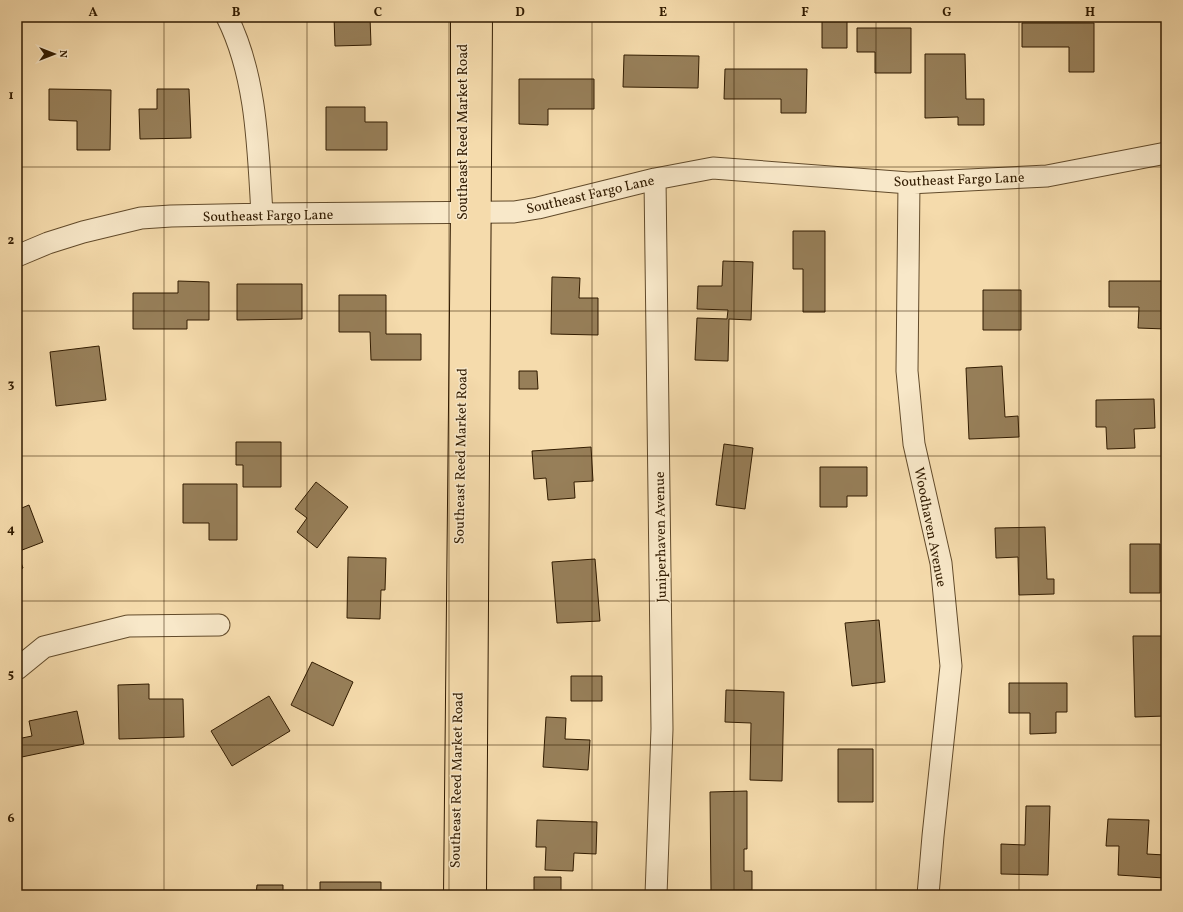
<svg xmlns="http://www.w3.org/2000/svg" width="1183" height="912" viewBox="0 0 1183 912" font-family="Vollkorn,serif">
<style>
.building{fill:#977f59;stroke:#311b00}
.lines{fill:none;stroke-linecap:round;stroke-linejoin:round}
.street-casing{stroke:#624b2b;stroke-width:23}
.primary-casing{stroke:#311b00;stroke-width:24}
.street{stroke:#f8e8c9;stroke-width:21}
.primary{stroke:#f5dbac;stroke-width:22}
.grid{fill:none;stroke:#311b00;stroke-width:1;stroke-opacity:0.55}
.labels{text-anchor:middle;stroke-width:3;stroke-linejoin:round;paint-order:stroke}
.street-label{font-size:14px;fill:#311b00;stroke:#f8e8c9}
.neatline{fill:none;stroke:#311b00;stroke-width:1.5}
.grid-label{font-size:13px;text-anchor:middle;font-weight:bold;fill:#311b00}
</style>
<rect width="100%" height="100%" fill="#f5dbac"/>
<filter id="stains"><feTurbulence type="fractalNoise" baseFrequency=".005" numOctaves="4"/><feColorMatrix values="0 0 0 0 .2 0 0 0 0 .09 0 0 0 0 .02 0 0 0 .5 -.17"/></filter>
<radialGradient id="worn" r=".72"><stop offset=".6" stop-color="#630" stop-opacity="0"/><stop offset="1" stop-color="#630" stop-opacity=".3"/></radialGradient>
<path class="building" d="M334,17H370L371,45L335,46Z
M822,18H847V48H822Z
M1022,23H1094V72H1069V47H1022Z
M857,28H911V73H875V52H857Z
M925,54H965L966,99H984V125H958V117L925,118Z
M624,55L699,56L698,88L623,87Z
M725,69H807L806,113H781V99H724Z
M519,79H594V109H548V125L519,124Z
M49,89L111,90L110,150H77V121L49,120Z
M157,89H189L191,138L140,139L139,109H157Z
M326,107H365V122H387V150H326Z
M793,231H825V312H803V269H793Z
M723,261L753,262L751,320L729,319L728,361L695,360L697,318L727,319L728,310L697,309L698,286H722Z
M552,277L580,278L579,298H598V335L551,334Z
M178,281L209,282V320H187V329H133V293H178Z
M1109,281H1166V329L1138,328L1139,307H1109Z
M237,284H302V319L237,320Z
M983,290H1021V330H983Z
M339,295H386V334H421V360H371L370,332H339Z
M99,346L106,400L56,406L50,352Z
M1002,366L1005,417L1018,416L1019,437L969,439L966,368Z
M519,371H537L538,389H519Z
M1154,399L1155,428L1134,429L1135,448L1107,449L1106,427H1096V400Z
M236,442H281V487H243V465H236Z
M724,444L753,448L745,509L716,505Z
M591,447L593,481L574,482L575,498L548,500L546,478L534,479L532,451Z
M820,467H867V496H847V507H820Z
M316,482L348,507L317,548L297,532L307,518L295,509Z
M183,484H237V540H209V523H183Z
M29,505L43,542L17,552L23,568L17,571V510Z
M1045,527L1047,579H1054V594L1019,595L1018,557L996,558L995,528Z
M1130,544H1160V593H1130Z
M348,557L386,558L385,590H381L380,619L347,618Z
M595,559L600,621L557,623L552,562Z
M879,620L885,682L852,686L845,623Z
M1133,636H1164L1165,716L1135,717Z
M312,662L353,682L333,726L291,705Z
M571,676H602V701H571Z
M1009,683H1067V712H1056V733L1030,734V713H1009Z
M149,684V699H183L184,737L119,739L118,685Z
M726,690L784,692L782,781L750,780L751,723L725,722Z
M269,696L290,731L232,766L211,731Z
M77,711L84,744L17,758V739L32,736L29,721Z
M546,717L566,718L565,739L590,740L588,770L543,767Z
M838,749H873V802H838Z
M747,791V849H744V871H752V890L711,891L710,792Z
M1026,806H1050L1048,875L1001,874V844L1025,845Z
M1108,819L1149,820L1147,854L1165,855L1164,878L1118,875L1119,846H1106Z
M537,820L597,822L596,854L574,853L573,871L545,870L546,847H536Z
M534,877H561V895H534Z
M320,882H381V895H320Z
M257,885H283V895H256Z
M17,891H27V895H17Z"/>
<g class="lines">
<defs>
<path id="street" d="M227,17C257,77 258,149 262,214
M655,179L662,729L656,895
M909,183L907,371L914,444L941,563L951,666L933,836L928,895
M17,256L48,243L83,232L141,218L171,216L262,214L514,212L538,208L655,179L713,168L909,183L1047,176L1166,153
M17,669L44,647L128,626L219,625"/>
<path id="primary" d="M455,895L462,212V17
M475,895L481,17"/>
</defs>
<use href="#street" class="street-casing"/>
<use href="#primary" class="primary-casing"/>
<use href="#street" class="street"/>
<use href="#primary" class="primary"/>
</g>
<path class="grid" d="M164,17V895M307,17V895M449,17V895M592,17V895M734,17V895M876,17V895M1019,17V895M17,167H1166M17,311H1166M17,456H1166M17,601H1166M17,745H1166"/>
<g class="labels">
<g class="street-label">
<text transform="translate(462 132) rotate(-90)" y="5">Southeast Reed Market Road</text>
<text transform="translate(959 179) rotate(-2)" y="5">Southeast Fargo Lane</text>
<text transform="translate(590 194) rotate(-13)" y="5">Southeast Fargo Lane</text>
<text transform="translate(268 215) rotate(-1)" y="5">Southeast Fargo Lane</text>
<text transform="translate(460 456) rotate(-89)" y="5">Southeast Reed Market Road</text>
<text transform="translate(931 527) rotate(79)" y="5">Woodhaven Avenue</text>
<text transform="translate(660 537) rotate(-91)" y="5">Juniperhaven Avenue</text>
<text transform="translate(456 780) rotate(-89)" y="5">Southeast Reed Market Road</text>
</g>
</g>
<rect width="1183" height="912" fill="none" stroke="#f5dbac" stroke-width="44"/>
<g transform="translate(54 54) rotate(90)" stroke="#f8e8c9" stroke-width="3" paint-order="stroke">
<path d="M0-3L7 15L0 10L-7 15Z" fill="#311b00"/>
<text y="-6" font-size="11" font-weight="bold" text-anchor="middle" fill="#311b00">N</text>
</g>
<rect x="22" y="22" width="1139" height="868" class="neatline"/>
<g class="grid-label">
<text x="93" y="16">A</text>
<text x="236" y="16">B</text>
<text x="378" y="16">C</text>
<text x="520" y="16">D</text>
<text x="663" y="16">E</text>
<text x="805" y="16">F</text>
<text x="947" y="16">G</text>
<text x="1090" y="16">H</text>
<text x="11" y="99">1</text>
<text x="11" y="244">2</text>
<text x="11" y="388">3</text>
<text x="11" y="533">4</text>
<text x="11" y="678">5</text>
<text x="11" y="822">6</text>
</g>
<rect width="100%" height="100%" filter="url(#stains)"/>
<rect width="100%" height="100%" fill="url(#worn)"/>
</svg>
